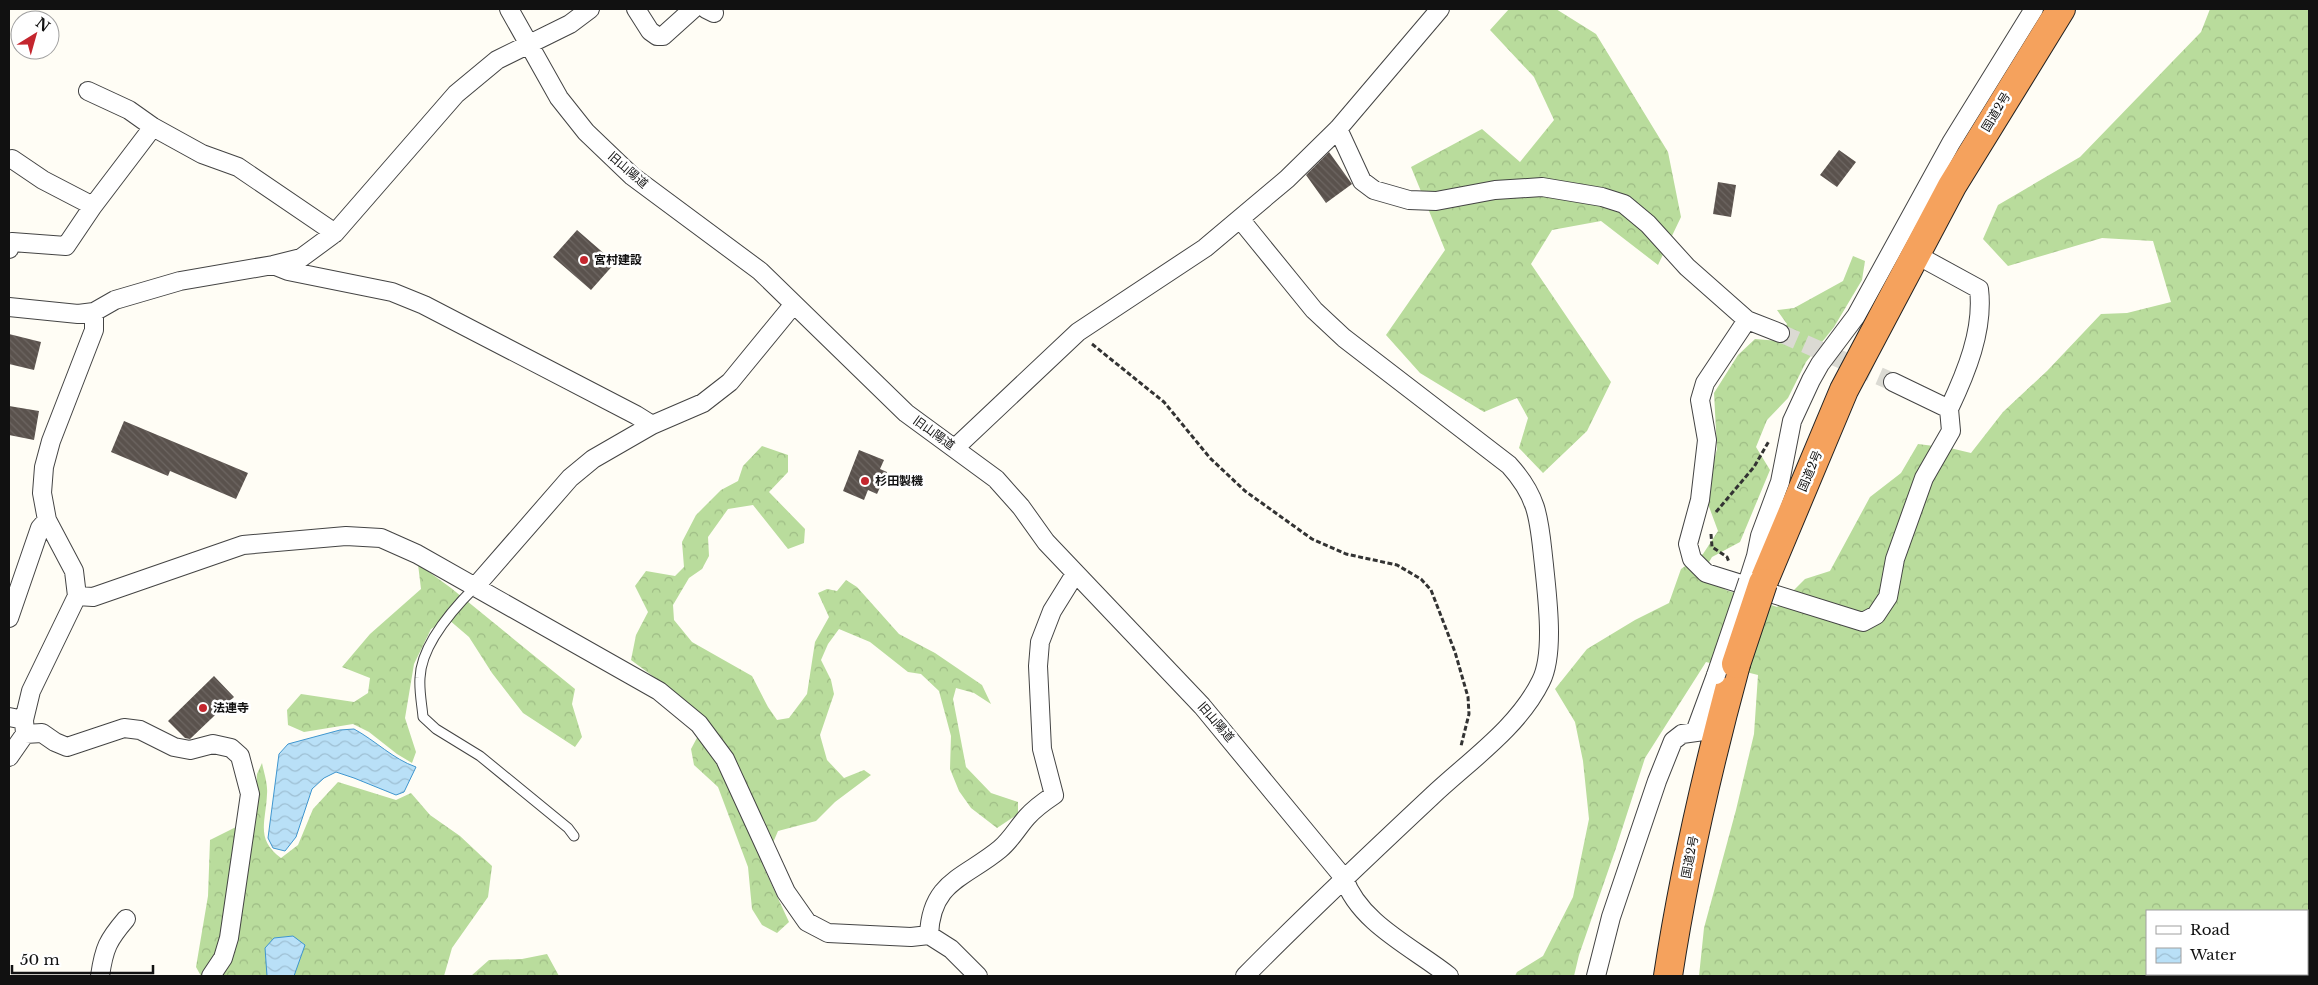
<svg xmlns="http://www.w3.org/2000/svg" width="2318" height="985" viewBox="0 0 2318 985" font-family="'Libre Baskerville','Noto Sans JP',serif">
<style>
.forest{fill:url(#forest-crowns);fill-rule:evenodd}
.water{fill:url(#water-waves);stroke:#3f96cf}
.building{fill:url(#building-back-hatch)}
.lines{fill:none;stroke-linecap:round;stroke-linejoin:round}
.street-tunnel{stroke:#dbdad3;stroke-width:18;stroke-dasharray:18 9;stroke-linecap:butt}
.lane-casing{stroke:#444;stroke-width:11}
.street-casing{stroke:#444;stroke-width:20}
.highway-casing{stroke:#222;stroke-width:30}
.path{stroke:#333;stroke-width:3;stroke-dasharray:5 2.5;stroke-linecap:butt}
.lane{stroke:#fff;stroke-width:9}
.street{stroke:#fff;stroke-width:18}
.highway{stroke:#f5a25d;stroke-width:28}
.street-bridge-casing{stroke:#444;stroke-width:20;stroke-linecap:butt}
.highway-bridge-casing{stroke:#222;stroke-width:30;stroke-linecap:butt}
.street-bridge{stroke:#fff;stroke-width:18}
.highway-bridge{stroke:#f5a25d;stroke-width:28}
.poi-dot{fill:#c4262e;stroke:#fff;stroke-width:2}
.labels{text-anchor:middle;stroke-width:5;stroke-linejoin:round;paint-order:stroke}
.street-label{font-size:12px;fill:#111;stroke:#fff}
.poi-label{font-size:12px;font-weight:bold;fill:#111;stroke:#fff;text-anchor:start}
</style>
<defs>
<pattern id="forest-crowns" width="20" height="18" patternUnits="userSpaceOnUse" patternTransform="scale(1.25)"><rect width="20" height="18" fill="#b9dc9c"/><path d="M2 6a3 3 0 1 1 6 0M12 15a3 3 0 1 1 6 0" fill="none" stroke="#9ebc85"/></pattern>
<pattern id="water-waves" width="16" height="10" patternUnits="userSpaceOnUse" patternTransform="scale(1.25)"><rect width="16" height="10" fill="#b9e0f7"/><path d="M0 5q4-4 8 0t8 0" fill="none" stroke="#9ebfd3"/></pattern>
<pattern id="building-back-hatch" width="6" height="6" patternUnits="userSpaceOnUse" patternTransform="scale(1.25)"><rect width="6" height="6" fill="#5a524d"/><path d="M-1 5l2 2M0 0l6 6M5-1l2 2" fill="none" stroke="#6d6662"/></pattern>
</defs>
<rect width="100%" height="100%" fill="#fffdf5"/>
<path class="forest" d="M1509,9H1556L1596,34L1668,152L1681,217L1658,265L1601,221L1552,230L1531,264L1611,382L1587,431L1543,473L1519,448L1528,418L1517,398L1484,412L1420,373L1386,335L1445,250L1411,167L1482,129L1520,162L1554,120L1534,77L1490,30Z
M2210,9H2309V976H1699L1704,928L1736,810L1754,734L1758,675L1706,662L1645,758L1616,848L1579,955L1574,976H1515L1517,972L1543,956L1573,897L1589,819L1583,761L1575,722L1555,689L1587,649L1635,620L1669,603L1681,569L1703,554L1718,531L1708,504L1709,478L1717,449L1714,393L1738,355L1755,339L1779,341L1787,324L1777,310L1794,308L1843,281L1853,256L1865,261L1862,280L1834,327L1806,362L1788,398L1767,420L1756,447L1770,470L1740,542L1712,557L1702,574L1726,590L1777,607L1805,579L1830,571L1870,497L1901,473L1918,444L1950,448L1971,453L2003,412L2047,371L2101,314L2127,313L2171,302L2153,241L2102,238L2008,266L1983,239L1998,205L2080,157L2201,32ZM2147,911H2307V974H2147Z
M762,446L788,455V472L769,492L805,529L804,543L788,549L753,505L728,509L708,537L709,556L702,569L689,578L673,605L674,620L692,642L752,676L768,707L777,720L789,718L807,694L815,642L829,617L818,593L827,589L837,591L846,580L857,587L899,634L935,653L982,685L991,704L974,693L956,688L953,699L966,767L991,793L1018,802V814L997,828L971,808L959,791L950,769L951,736L939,691L921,674L908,672L870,642L839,629L828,644L821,660L831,680L834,694L820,735L827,760L844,778L864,770L871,775L835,802L816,821L778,831L763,866L789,922L777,933L762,925L752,909L748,867L718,787L694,765L691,749L706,721L685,700L631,660L636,635L648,612L635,586L646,571L675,576L684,567L682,542L696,515L721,490L738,481L743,466Z
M418,564L451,588L575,689L572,704L582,737L575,747L523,713L492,673L469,637L448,619L431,629L414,664L405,718L416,752L412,763L397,754L369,732L353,724L304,732L288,725L287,710L301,694L354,702L368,693L370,678L342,667L370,634L421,589Z
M262,763C264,773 268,784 267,794C266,822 255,839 281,858L298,845L313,809L338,782L396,800L411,793L430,815L460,836L492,866L488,897L452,948L444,976H201L196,967L208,896L210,840L254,818L257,774Z
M547,954L559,976H471L489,960L522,959Z"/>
<path class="water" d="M354,729C376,741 393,759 416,767L404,792L396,795L354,778L336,772L324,778L312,789L296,837L285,851L273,848L268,838L279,754L288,744L340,730Z
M293,936L305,945L294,976H267L265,948L274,938Z"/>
<path class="building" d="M1839,150L1856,162L1837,187L1820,175Z
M1329,152L1352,184L1326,203L1306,175Z
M1718,182L1736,185L1731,217L1713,214Z
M577,230L615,263L591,290L553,257Z
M9,334L41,342L34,370L9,364Z
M9,406L39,411L34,440L9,435Z
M124,421L248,473L236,499L170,471L168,476L111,452Z
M859,450L884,460L880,469L887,472L877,494L868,490L864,500L843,491Z
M214,676L234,697L190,739L185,738L168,721Z"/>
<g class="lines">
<path class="street-tunnel" d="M1780,333L1893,382"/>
<defs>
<path id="lane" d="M475,587C453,609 421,645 420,678C419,691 422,705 423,717L436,729L480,756L568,828L574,836"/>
<path id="street" d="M509,9L559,98L586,132L632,176L760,271L906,413L996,479L1021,507L1046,542L1202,706L1344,878C1359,923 1414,948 1449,976
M636,9L650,31L657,36H663L693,9
M706,9L714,13
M88,91L129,110L153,127L202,154L238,167L335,233
M1338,129L1362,181L1374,190L1409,200L1436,201L1495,190L1542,187L1602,197L1624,204L1648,224L1687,267L1747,320L1780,333
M12,159L43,180L93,206
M1240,219L1314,310L1344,338L1509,465C1540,499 1539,522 1544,565C1547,596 1555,653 1541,681C1518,728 1469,761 1432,796C1369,855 1306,914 1245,976
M9,249L12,242L66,246L93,206L153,127
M273,265L288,271L392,292L424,305L636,415L652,425
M9,307L78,314L94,312L115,300L180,281L273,265L301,258L335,233L456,94L497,60L570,24L590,9
M1747,320L1705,383L1700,400L1707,440L1700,500L1688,544L1692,559L1706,573L1863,622L1876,615L1888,597L1895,559L1924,478L1951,431L1949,409
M1893,382L1949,409C1966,373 1984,330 1979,289L1915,254
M955,448L1078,332L1205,248L1287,179L1338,129L1440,9
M1748,581L1756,556L1760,536L1780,482L1792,421L1811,380L1820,364L1856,316L1951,143L2034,9
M475,587L570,478L593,459L652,425L703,403L730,382L794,304
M77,596L93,597L243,545L346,536L381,538L417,554L659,691L699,724L725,759L786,892L807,922L828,933L911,937L929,935L951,949L978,976
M9,618L40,528L47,520
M9,717L24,720
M1695,732L1716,675
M25,734L42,733L55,742L67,747L124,728L140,730L174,747L190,750L213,744L231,748L240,756L250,794L229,938L223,958L211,976
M9,757L25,734L24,720L31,691L77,596L74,571L47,520L42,493L44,467L51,441L94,330V312
M929,935C931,881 965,878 1000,849C1011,840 1018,827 1027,817C1035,808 1045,801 1054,795L1042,749L1038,666L1040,642L1052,611L1075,574
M100,976C104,948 108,940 126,919
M1596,976L1611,917L1657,781L1673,741L1682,734L1718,729"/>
<path id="highway" d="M1763,583L1844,390L1952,186L2061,9
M1668,976C1684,871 1708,767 1736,664"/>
</defs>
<use href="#lane" class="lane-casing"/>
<use href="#street" class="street-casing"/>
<use href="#highway" class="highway-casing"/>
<path class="path" d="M1092,344L1164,402L1210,458L1245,491L1312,539L1346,554L1397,565L1421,579L1431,590L1455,652L1468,697L1469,714L1461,746
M1716,512L1754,467L1769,441
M1711,534L1712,547L1727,557L1729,562"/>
<use href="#lane" class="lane"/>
<use href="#street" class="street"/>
<use href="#highway" class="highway"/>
<defs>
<path id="street-bridge" d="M1716,675L1748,581"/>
<path id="highway-bridge" d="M1736,664L1763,583"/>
</defs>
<use href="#street-bridge" class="street-bridge-casing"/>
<use href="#highway-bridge" class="highway-bridge-casing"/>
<use href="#street-bridge" class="street-bridge"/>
<use href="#highway-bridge" class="highway-bridge"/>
</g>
<g class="poi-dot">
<circle cx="584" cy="260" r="5"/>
<circle cx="865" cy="481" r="5"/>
<circle cx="203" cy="708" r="5"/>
</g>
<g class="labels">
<g class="street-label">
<text transform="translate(1996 112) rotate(-59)" y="4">国道2号</text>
<text transform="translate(628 170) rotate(41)" y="4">旧山陽道</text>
<text transform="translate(934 433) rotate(36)" y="4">旧山陽道</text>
<text transform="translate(1810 471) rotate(-67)" y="4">国道2号</text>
<text transform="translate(1216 722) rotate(49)" y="4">旧山陽道</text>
<text transform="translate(1690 857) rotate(-79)" y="4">国道2号</text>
</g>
<g class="poi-label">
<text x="594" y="264">宮村建設</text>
<text x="875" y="485">杉田製機</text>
<text x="213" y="712">法連寺</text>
</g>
</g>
<rect width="2318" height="985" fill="none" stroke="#111111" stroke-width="20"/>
<rect x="2146" y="910" width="162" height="65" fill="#ffffff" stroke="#a0a0a0"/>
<rect x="2156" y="926" width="25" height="8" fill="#ffffff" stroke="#a0a0a0"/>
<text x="2190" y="935" font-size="15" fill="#111111">Road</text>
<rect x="2156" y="948" width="25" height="15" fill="url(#water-waves)" stroke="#a0a0a0"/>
<text x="2190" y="960" font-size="15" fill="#111111">Water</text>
<g transform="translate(35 35) rotate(37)"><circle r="24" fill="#ffffff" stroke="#a0a0a0"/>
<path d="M0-4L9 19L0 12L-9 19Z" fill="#c4262e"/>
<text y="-8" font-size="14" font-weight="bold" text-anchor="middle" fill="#111111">N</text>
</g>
<path d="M12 965v8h141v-8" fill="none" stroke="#111111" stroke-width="2.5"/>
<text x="20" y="965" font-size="15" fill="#111111" stroke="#ffffff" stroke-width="4" paint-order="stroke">50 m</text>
</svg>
